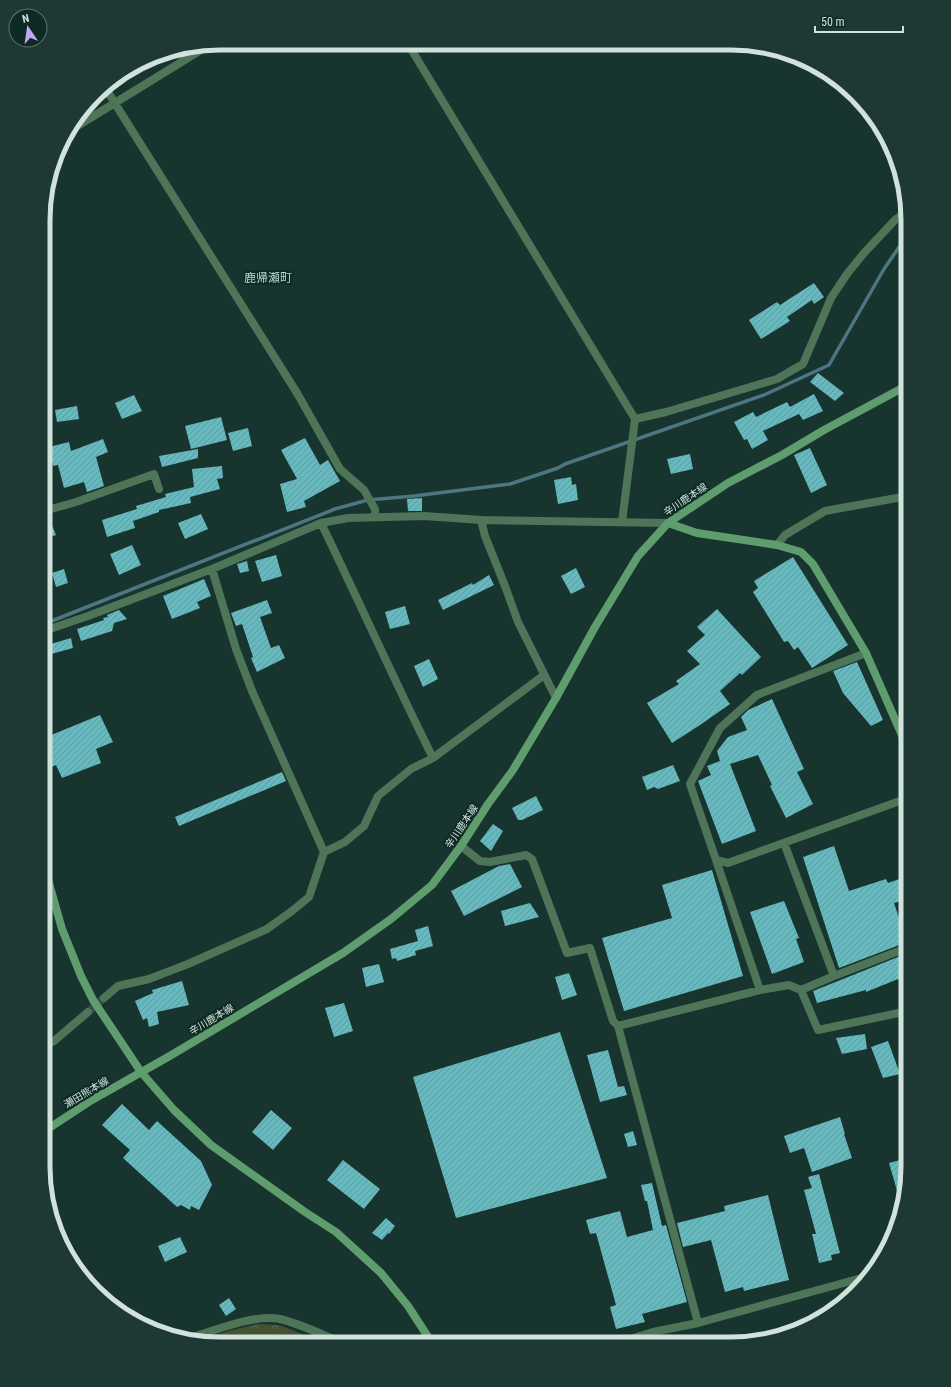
<svg xmlns="http://www.w3.org/2000/svg" width="951" height="1387" viewBox="0 0 951 1387" font-family="'Roboto Condensed','Noto Sans JP',sans-serif">
<style>
.park{fill:url(#park-crowns)}
.lines{fill:none;stroke-linecap:round;stroke-linejoin:round}
.stream{stroke:#4c7682;stroke-width:3.5}
.building{fill:url(#building-hatch)}
.street-tunnel{stroke:#344e48;stroke-width:8;stroke-dasharray:8 4;stroke-linecap:butt}
.street{stroke:#4f7559;stroke-width:8}
.secondary{stroke:#5f9d6f;stroke-width:8}
.labels{text-anchor:middle;stroke-width:4;stroke-linejoin:round;paint-order:stroke}
.street-label{font-size:10px;fill:#d1e1dc;stroke:#0e2a24}
.quarter-label{font-size:12px;fill:#b5d5cc;stroke:#0e2a24}
.rim{fill:none;stroke:#d1e1dc;stroke-width:5}
</style>
<defs>
<pattern id="park-crowns" width="20" height="18" patternUnits="userSpaceOnUse"><rect width="20" height="18" fill="#455231"/><path d="M2 6a3 3 0 1 1 6 0M12 15a3 3 0 1 1 6 0" fill="none" stroke="#5f6b4e"/></pattern>
<pattern id="building-hatch" width="6" height="6" patternUnits="userSpaceOnUse"><rect width="6" height="6" fill="#68b8be"/><path d="M-1 1l2-2M0 6l6-6M5 7l2-2" fill="none" stroke="#5e9b9f"/></pattern>
</defs>
<rect width="100%" height="100%" fill="#18342e"/>
<path class="park" d="M258,1324L279,1325L325,1343H197L194,1341L228,1331Z"/>
<g class="lines">
<path class="stream" d="M44,624L335,509L368,500L414,496L510,484L558,468L565,464L764,395L829,365L884,269L908,234"/>
</g>
<path class="building" d="M814,283L824,297L814,304L812,300L787,317L790,321L761,339L749,320L777,302L780,305Z
M818,373L844,393L835,401L810,382Z
M814,394L823,411L803,420L799,414L763,431L768,440L752,449L747,439L744,440L734,422L753,412L756,417L787,402L790,407Z
M134,395L142,411L122,419L115,403Z
M77,406L79,419L57,422L55,410Z
M221,417L227,440L191,449L185,426Z
M248,428L252,446L233,451L228,433Z
M305,438L320,465L328,460L340,481L304,501L306,507L287,512L280,484L297,479L281,450Z
M103,439L108,452L96,457L104,486L87,492L84,482L64,488L58,465L53,466L49,447L69,442L71,451Z
M810,448L827,485L811,493L794,455Z
M198,449V458L162,467L159,456Z
M690,454L693,469L671,474L667,459Z
M222,466L223,478L217,479L220,489L190,497L191,503L159,510V512L133,521L135,528L107,537L102,520L137,509L136,506L166,497L165,494L194,487L192,469Z
M571,477L572,485L576,484L578,500L558,504L554,480Z
M422,498V511H408L407,499Z
M201,514L208,529L185,539L178,523Z
M44,516H48L56,535L44,539Z
M132,545L141,565L119,575L110,554Z
M276,555L282,576L262,582L255,561Z
M793,557L848,645L812,668L798,647L794,650L788,641L784,642L753,592L758,588L754,581Z
M247,561L249,571L240,573L237,564Z
M576,568L585,587L571,594L561,576Z
M64,569L68,583L56,587L52,573Z
M489,575L494,585L443,610L438,600L472,583L473,585Z
M204,579L211,596L197,602L200,608L172,619L163,596Z
M267,600L272,613L260,617L271,648L279,645L285,658L257,672L251,658L253,657L242,624L236,626L231,613Z
M405,606L410,624L390,629L385,612Z
M717,609L761,657L742,675L740,673L720,691L730,704L700,725L672,743L647,703L679,684L676,681L700,664L687,651L705,635L697,627Z
M119,610L127,619L114,623L112,631L81,641L77,629L104,620L103,618L108,617L107,615Z
M71,638L73,648L44,656V646Z
M429,659L438,679L423,687L414,666Z
M857,662L883,720L871,726L843,693L833,671Z
M772,699L804,769L797,772L813,804L786,818L770,786L772,785L758,755L730,764L756,831L722,844L698,781L711,775L707,766L720,761L717,751L728,737L747,730L741,717L748,710Z
M100,715L113,742L96,749L101,763L62,778L56,765L44,770V738Z
M673,765L680,781L658,789L654,787L647,790L642,777Z
M282,772L286,781L179,826L175,817Z
M536,796L543,810L522,820H518L512,808Z
M493,824L503,831L491,851L480,841Z
M834,846L849,891L886,879L888,883L908,876V899L894,903L908,945L902,944L839,968L803,857Z
M510,864L522,887L464,916L451,891L499,866Z
M712,870L743,976L624,1011L602,938L672,918L662,885Z
M784,901L799,938L796,939L804,962L772,974L750,912Z
M530,903L539,917L505,926L501,911Z
M428,926L433,946L415,951L416,955L397,961L396,958L392,959L390,949L418,941L415,930Z
M908,953V975L866,992V990L817,1003L813,991Z
M379,964L384,982L366,987L362,968Z
M569,973L577,995L562,1000L555,977Z
M182,981L189,1005L157,1012L159,1024L149,1027L147,1018L143,1020L135,1001L153,993L152,990Z
M344,1003L353,1031L334,1037L325,1008Z
M560,1032L607,1178L456,1218L413,1077Z
M865,1034L867,1049L842,1054L836,1038Z
M888,1041L900,1074L883,1078L871,1047Z
M608,1050L618,1087L624,1086L627,1095L600,1102L587,1055Z
M122,1104L149,1130L157,1121L201,1161L212,1185L199,1210L191,1206L190,1210L181,1205L177,1207L123,1158L130,1150L102,1125Z
M271,1110L292,1128L273,1150L252,1132Z
M840,1117L845,1134H844L852,1158L812,1172L804,1148L790,1153L784,1136Z
M633,1131L637,1145L628,1147L624,1134Z
M908,1158V1179L902,1208L889,1163Z
M343,1160L380,1189L364,1209L327,1180Z
M819,1174L840,1253L831,1255L832,1260L819,1263L812,1234H816L804,1190L812,1188L808,1177Z
M652,1183L662,1226L666,1225L687,1302L642,1314L645,1322L616,1329L610,1307L616,1305L596,1233L590,1234L586,1220L620,1211L627,1237L653,1230L647,1201H645L641,1185Z
M768,1195L789,1280L744,1291L743,1287L725,1292L711,1240L683,1247L677,1223L725,1211L724,1206Z
M386,1218L395,1226L389,1234L388,1233L382,1240L372,1233Z
M180,1237L187,1252L165,1262L158,1246Z
M229,1298L236,1309L226,1316L219,1305Z"/>
<g class="lines">
<path class="street-tunnel" d="M88,1012L104,998"/>
<path class="street" d="M408,44L635,419L622,522
M104,86L297,393L340,469L364,490L375,509V517
M66,133L209,45
M635,419L666,412L777,379L803,364L831,298L847,274L864,253L895,220L906,212
M44,511L76,502L154,474L159,489
M481,520L485,536L505,586L518,622L556,698
M321,523C359,601 394,680 433,758
M777,545L785,535L825,511L908,496
M212,569L236,649L252,691L324,852
M44,631L88,616L212,569L321,523L348,518L424,516L481,520L668,523
M866,653L757,695L720,728L690,784L716,860L728,863L908,798
M784,843L834,976L801,990
M461,846L480,861L490,862L526,855L532,859L567,953L590,948L613,1021L618,1026L698,1323
M716,860L760,990
M834,976L904,949
M104,998L118,986L149,979L188,964L267,929L292,911L309,897L324,852L345,842L364,826L378,796L411,769L433,758L544,675
M618,1026L760,990L789,985L801,990L818,1030L908,1011
M43,1046L54,1041L88,1012
M187,1339C213,1331 253,1314 280,1319C301,1324 323,1335 343,1343
M613,1344L653,1332L698,1323L869,1276"/>
<path class="secondary" d="M668,523L697,533L777,545L801,552L813,564L866,653L908,749
M43,862L62,929L81,976L93,1000L141,1072L174,1110L211,1145L305,1212L336,1232L381,1273L408,1306L432,1343
M43,1132L92,1100L168,1057L343,953L391,919L432,885L461,846L488,804L513,770L556,698L595,627L638,556L668,523L728,483L782,455L824,430L908,385"/>
</g>
<g class="labels">
<g class="street-label">
<text transform="translate(685 499) rotate(-34)" y="4">辛川鹿本線</text>
<text transform="translate(461 826) rotate(-56)" y="4">辛川鹿本線</text>
<text transform="translate(211 1019) rotate(-31)" y="4">辛川鹿本線</text>
<text transform="translate(86 1092) rotate(-31)" y="4">瀬田熊本線</text>
</g>
<g class="quarter-label">
<text x="268" y="282">鹿帰瀬町</text>
</g>
</g>
<path d="M0 0H951V1387H0ZM220 50H731A170 170 0 0 1 901 220V1167A170 170 0 0 1 731 1337H220A170 170 0 0 1 50 1167V220A170 170 0 0 1 220 50Z" fill="#1e3933" fill-rule="evenodd"/>
<path class="rim" d="M220 50H731A170 170 0 0 1 901 220V1167A170 170 0 0 1 731 1337H220A170 170 0 0 1 50 1167V220A170 170 0 0 1 220 50Z"/>
<g transform="translate(28 28) rotate(347)"><circle r="19" fill="#0e2a24" stroke="#5c736e"/>
<path d="M0-3L7 15L0 10L-7 15Z" fill="#c4a7f1"/>
<text y="-6" font-size="11" font-weight="bold" text-anchor="middle" fill="#d1e1dc">N</text>
</g>
<path d="M815 26v6h88v-6" fill="none" stroke="#d1e1dc" stroke-width="2"/>
<text x="821" y="26" font-size="12" fill="#d1e1dc" stroke="#0e2a24" stroke-width="3" paint-order="stroke">50 m</text>
</svg>
